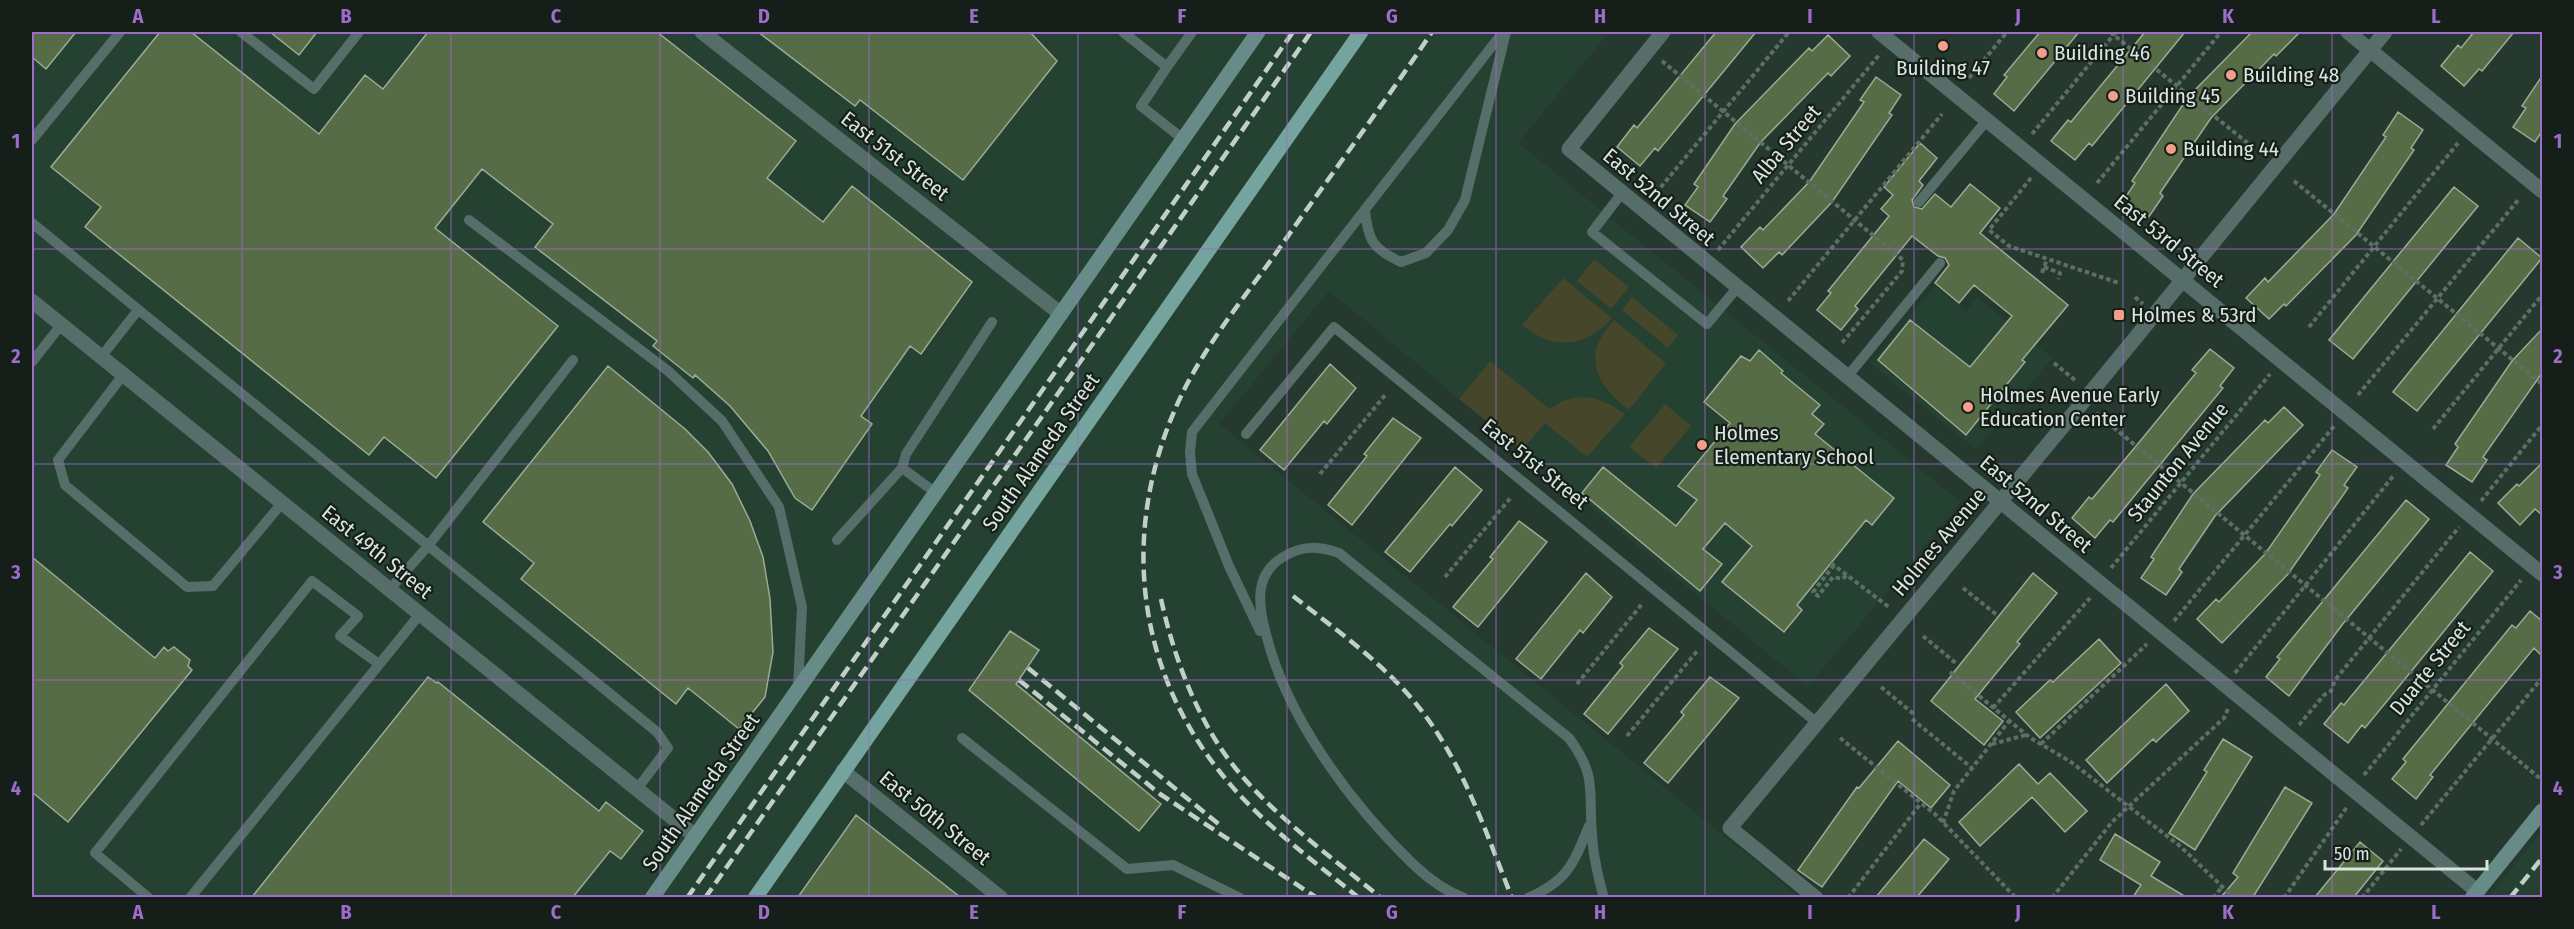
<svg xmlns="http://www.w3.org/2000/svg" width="2574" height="929" viewBox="0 0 2574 929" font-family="'Fira Sans Condensed',sans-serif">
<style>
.built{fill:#254132}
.green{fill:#46462a}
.building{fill:#556c47;stroke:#9eaa96;stroke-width:1.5}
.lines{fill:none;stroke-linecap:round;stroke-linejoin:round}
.path{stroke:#5d6f65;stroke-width:4;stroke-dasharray:4.5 3;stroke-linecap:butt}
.lane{stroke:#566d69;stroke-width:10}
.street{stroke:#566d69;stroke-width:15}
.secondary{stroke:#678c87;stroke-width:15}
.primary{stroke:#74a49d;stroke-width:15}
.rail{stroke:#c2cfc8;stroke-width:4.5;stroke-dasharray:12 6;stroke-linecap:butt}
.grid{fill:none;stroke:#9c6dca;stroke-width:1.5;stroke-opacity:0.55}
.poi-dot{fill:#f49d8b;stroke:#151e19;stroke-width:2}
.labels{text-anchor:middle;stroke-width:4.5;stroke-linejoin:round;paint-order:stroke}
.poi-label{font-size:21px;fill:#d9e5de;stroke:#151e19;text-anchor:start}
.street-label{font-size:21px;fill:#d9e5de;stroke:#151e19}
.neatline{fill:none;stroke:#9c6dca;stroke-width:2}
.grid-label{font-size:20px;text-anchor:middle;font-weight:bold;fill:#9c6dca}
</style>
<rect width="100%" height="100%" fill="#25392e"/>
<path class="built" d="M32,32H1609L1518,143L1961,502L1808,687L1329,291L1219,424L1799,897H32Z
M1935,286L1966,311L1977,297L2052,358L1976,450L1871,364Z
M2542,831V897H2488Z"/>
<path class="green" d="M1594,259L1629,287L1611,309L1577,281Z
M1563,278L1612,318C1585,349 1552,350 1522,325Z
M1632,297L1678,335L1668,348L1622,310Z
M1614,320L1666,363L1629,410C1610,395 1589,374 1597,347C1600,337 1608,328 1614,320Z
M1490,361L1550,409C1575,389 1602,397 1625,414L1587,457L1545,423L1522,450L1459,399Z
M1665,404L1691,426L1656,468L1629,447Z"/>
<path class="building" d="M32,32H76L46,69L32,57Z
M160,32H191L319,134L365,75L383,89L428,32H657L796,141L767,178L823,222L852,186L972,282L921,354L910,346L861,416L872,424L812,510L795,498L768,451L730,406L695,375L693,378L653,346L657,341L535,247L553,224L482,169L435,228L558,326L436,478L384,437L369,455L85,227L101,207L51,167Z
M270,32H317L299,55Z
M758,32H1030L1057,61L963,180L860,100L855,106Z
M1716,32H1756L1658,151L1655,148L1640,166L1617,147L1634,125L1637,128Z
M2040,32H2079L2014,111L1994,94L2007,77L2004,75Z
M2145,32H2185L2092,146L2089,143L2075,160L2051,141L2068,120L2071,122Z
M2252,32H2300L2276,56L2274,54L2211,118L2160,193L2163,196L2148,218L2123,201L2135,183L2132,181L2188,97Z
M2474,32H2514L2482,71L2479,69L2464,86L2441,66L2458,45L2461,48Z
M1828,35L1850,56L1831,76L1828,73L1760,143L1723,196L1727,199L1710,222L1685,205L1698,187L1694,184L1735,124L1809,48L1812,51Z
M2542,76V131L2535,142L2513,127L2526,108L2522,106Z
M1876,77L1901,95L1889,113L1892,115L1832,202L1782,255L1779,252L1763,268L1741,247L1760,227L1763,230L1810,181L1864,102L1860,100Z
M2398,112L2423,130L2411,148L2414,150L2356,235L2286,306L2284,304L2269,319L2246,298L2265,278L2268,282L2334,214L2386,137L2383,135Z
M1920,143L1937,158L1919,181L1923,185L1912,200L1914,207L1922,209L1935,194L1951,207L1970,184L2000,208L1980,233L2068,305L2022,360L2025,362L1966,435L1878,360L1910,320L1970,367L2012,316L1974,285L1959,303L1935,283L1949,265L1945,258L1938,256L1912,236L1855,306L1858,309L1841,330L1817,310L1831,293L1828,291L1889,216L1881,209L1893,195L1884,187Z
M2454,187L2478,206L2353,359L2329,340Z
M2518,238L2542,258L2417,411L2393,392Z
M2542,329V373L2483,457L2487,460L2472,482L2446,465L2458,447L2455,444L2512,361Z
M2210,349L2234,368L2220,386L2223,388L2113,522L2110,520L2095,538L2072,518L2089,497L2092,499L2141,440L2196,373L2192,370Z
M1759,350L1783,371L1781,373L1820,405L1812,414L1824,424L1815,434L1894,498L1872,525L1866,520L1797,605L1802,610L1784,632L1722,582L1752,546L1725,523L1703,549L1722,564L1700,591L1582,493L1603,467L1676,526L1697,500L1678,486L1730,423L1704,402L1741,356L1750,361Z
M1330,364L1356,388L1327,424L1324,421L1284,470L1260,450Z
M608,366L685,429L708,452L732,484L750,521L763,557L770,599L773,652L765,697L739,729L688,688L676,704L521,579L534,563L483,522Z
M2284,407L2303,425L2215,516L2179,569L2182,572L2166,595L2141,578L2154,559L2151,557L2193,494L2265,420L2268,423Z
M1393,418L1421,438L1352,525L1328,505L1367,456L1364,454Z
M2332,450L2357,467L2344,485L2348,488L2288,574L2222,643L2197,619L2216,599L2219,602L2265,554L2320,475L2316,472Z
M2542,463V515L2535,509L2520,525L2498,503L2517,484L2519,486Z
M1455,467L1482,490L1452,526L1450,524L1410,572L1385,552Z
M2406,500L2429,519L2342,625L2289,696L2266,677L2280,659L2277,657Z
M1519,521L1547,542L1478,627L1453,607L1493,559L1490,557Z
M2470,552L2493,571L2365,728L2362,725L2348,743L2324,724L2341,703L2344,705Z
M32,557L155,658L164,647L168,651L174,647L190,660L188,666L192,670L68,822L32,792Z
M1586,573L1612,597L1583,633L1580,630L1541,679L1516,659Z
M2033,573L2057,593L2017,642L2020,644L1975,699L2003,721L1984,745L1931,701Z
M2530,611L2542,621V656L2534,648L2430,775L2433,777L2416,799L2392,779L2406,762L2403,759L2512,625L2516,628Z
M1649,628L1678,649L1608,734L1584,714L1623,666L1620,663Z
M1010,631L1039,650L1016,684L1161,804L1139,831L969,690Z
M2099,639L2121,663L2040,738L2016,712L2050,680L2053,682Z
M428,677L437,683L438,682L599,811L606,802L643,831L621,859L610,851L573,897H252Z
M1710,677L1739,698L1668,783L1644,763L1684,715L1681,712Z
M2166,684L2189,711L2156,742L2153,739L2107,783L2086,760Z
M2223,739L2252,757L2195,850L2169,833L2207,772L2204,770Z
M1898,741L1950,785L1931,808L1898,781L1822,887L1798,870L1857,787L1859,788Z
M2019,764L2038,784L2050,773L2087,811L2065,832L2032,797L1980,846L1959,822Z
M2285,787L2312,803L2253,897H2221L2238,877L2233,873Z
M856,815L960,897H798Z
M2115,834L2160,862L2151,876L2186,897H2133L2141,885L2100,860Z
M1924,839L1949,859L1917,897H1876Z
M2360,842L2383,861L2354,897H2315Z"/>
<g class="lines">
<path class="path" d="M2110,32L2255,149
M1662,61L1903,260L1902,271L1841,344
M1969,78L2007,32
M2032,134L2116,32
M2031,178L1989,230L2009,246L2119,283
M2294,181L2542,384
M2097,183L2221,32
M1656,193L1789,32
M1718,250L1879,55
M2044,267L2060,273L2058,279
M2042,273L2047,259
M2135,297L2143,304
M1788,301L1942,114
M2309,327L2458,143
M2054,363L2076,381
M2358,395L2519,199
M2096,413L2542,780
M2433,429L2542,295
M1320,474L1386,394
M2481,501L2542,425
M1831,563L1890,608
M1834,565L1813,592L1818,596L1833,577L1842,579L1847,575
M2111,568L2270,374
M1445,577L1512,496
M1963,588L1997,615
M2174,621L2335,425
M1923,636L1957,664
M1950,672L2029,737L2071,762L2180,846L2234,898
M2235,673L2394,475
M1577,684L1642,604
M1881,687L1915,715
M1993,708L2090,598
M1912,719L1972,768
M2299,725L2324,695L2331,691L2335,680L2459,527
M1627,736L1698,650
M1840,738L1935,814L2016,898
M1992,744L2026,735
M2041,744L2147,644
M2364,775L2521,580
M1943,823L1954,791L2009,721
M2421,825L2542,678
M1848,898L1921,803
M2052,898L2112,822L2224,718L2228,709
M2213,898L2222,887
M2284,898L2347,807
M2362,898L2401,849"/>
<path class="lane" d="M241,32L314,89L359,32
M1123,32L1167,67L1141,106L1183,139
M1167,67L1192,32
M32,140L120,32
M1622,193L1592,232L1707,324L1737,288
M1919,202L1987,120
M1365,210C1368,241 1373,249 1401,262L1426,253L1448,230L1465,200L1506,32
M469,220L667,370L722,421L779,507L802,607L798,687
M32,223L657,732L668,748L637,789
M101,357L138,310
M32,362L61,325
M123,375L58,460L65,485L187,587L213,586L282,503
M1847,377L1940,263
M1246,434L1334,327L1816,722
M936,493L902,468L906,454L992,322
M837,540L902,468
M390,589L428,546L573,360
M1260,631L1229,566L1192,474L1190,452L1192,432L1503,32
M962,738L1127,869L1173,865L1240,898
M149,898L95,853L312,581L358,616L340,636L379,664
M190,898L420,614
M1464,898C1445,891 1429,879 1414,865C1352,805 1287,719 1266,634C1258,605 1254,574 1283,557C1303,545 1318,546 1339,553L1569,738C1598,778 1588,790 1592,834C1593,856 1598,877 1604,898
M1528,898C1569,880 1573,864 1589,826"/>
<path class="street" d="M702,32L1061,314
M1663,32L1569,149L2477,891
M1879,32L2542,574
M2348,32L2542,191
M32,301L695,836
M843,771L1001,898
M1816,898L1730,828L2083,402L2385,32"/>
<path class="secondary" d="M652,898L1258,32
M2472,898L2542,811"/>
<path class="primary" d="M755,898L1361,32"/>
<path class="rail" d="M1293,596C1331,626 1372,655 1405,691C1459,750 1483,825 1512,898
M1161,599C1172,649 1190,700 1218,744C1256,804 1326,852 1381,898
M1028,668L1221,826
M1019,680L1160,794L1317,898
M687,898L1293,32
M705,898L1311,32
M1359,898C1313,860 1262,824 1224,777C1132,665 1120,523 1182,394C1206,345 1242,300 1274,256C1326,181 1381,108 1432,32
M2510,898L2542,858"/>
</g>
<path class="grid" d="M242,32V898M451,32V898M660,32V898M869,32V898M1078,32V898M1287,32V898M1496,32V898M1705,32V898M1914,32V898M2123,32V898M2332,32V898M32,249H2542M32,464H2542M32,680H2542"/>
<g class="poi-dot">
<circle cx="1943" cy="46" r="6"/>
<circle cx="2042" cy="53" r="6"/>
<circle cx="2231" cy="75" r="6"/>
<circle cx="2113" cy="96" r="6"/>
<circle cx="2171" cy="149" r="6"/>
<rect x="2113" y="309" width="12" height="12" rx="3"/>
<circle cx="1968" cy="407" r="6"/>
<circle cx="1702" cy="445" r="6"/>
</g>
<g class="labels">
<g class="poi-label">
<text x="2054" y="60">Building 46</text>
<text x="1943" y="75" text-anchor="middle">Building 47</text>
<text x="2243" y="82">Building 48</text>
<text x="2125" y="103">Building 45</text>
<text x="2183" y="156">Building 44</text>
<text x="2131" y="322">Holmes &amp; 53rd</text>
<text x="1980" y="402">Holmes Avenue Early<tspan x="1980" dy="24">Education Center</tspan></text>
<text x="1714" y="440">Holmes<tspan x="1714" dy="24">Elementary School</tspan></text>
</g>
<g class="street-label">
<text transform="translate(1786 144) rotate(-50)" y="7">Alba Street</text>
<text transform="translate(895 156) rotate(38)" y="7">East 51st Street</text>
<text transform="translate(1659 197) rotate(40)" y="7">East 52nd Street</text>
<text transform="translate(2169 241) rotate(39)" y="7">East 53rd Street</text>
<text transform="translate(1041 452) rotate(-55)" y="7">South Alameda Street</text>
<text transform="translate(2178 462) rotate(-51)" y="7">Staunton Avenue</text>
<text transform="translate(1535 464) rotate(39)" y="7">East 51st Street</text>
<text transform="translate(2036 504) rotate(40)" y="7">East 52nd Street</text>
<text transform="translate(1939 542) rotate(-50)" y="7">Holmes Avenue</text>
<text transform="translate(377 552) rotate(39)" y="7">East 49th Street</text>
<text transform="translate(2430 668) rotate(-51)" y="7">Duarte Street</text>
<text transform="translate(701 792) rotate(-55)" y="7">South Alameda Street</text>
<text transform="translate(935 818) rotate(39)" y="7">East 50th Street</text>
</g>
</g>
<rect width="2574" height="929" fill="none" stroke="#151e19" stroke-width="66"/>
<path d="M2325 860v9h162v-9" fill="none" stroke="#d9e5de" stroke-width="3"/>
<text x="2334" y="860" font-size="18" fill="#d9e5de" stroke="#151e19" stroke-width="4.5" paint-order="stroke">50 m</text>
<rect x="33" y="33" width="2508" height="863" class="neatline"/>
<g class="grid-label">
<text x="138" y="23">A</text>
<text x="346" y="23">B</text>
<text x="556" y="23">C</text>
<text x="764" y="23">D</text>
<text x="974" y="23">E</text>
<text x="1182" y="23">F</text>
<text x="1392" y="23">G</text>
<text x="1600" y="23">H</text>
<text x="1810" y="23">I</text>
<text x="2018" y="23">J</text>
<text x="2228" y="23">K</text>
<text x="2436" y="23">L</text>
<text x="16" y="148">1</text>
<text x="2558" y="148">1</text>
<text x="16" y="363">2</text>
<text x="2558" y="363">2</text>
<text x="16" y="579">3</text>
<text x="2558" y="579">3</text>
<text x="16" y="795">4</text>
<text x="2558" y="795">4</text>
<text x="138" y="919">A</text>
<text x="346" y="919">B</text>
<text x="556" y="919">C</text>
<text x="764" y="919">D</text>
<text x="974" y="919">E</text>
<text x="1182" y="919">F</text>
<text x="1392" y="919">G</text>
<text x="1600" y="919">H</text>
<text x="1810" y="919">I</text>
<text x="2018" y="919">J</text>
<text x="2228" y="919">K</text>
<text x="2436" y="919">L</text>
</g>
</svg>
